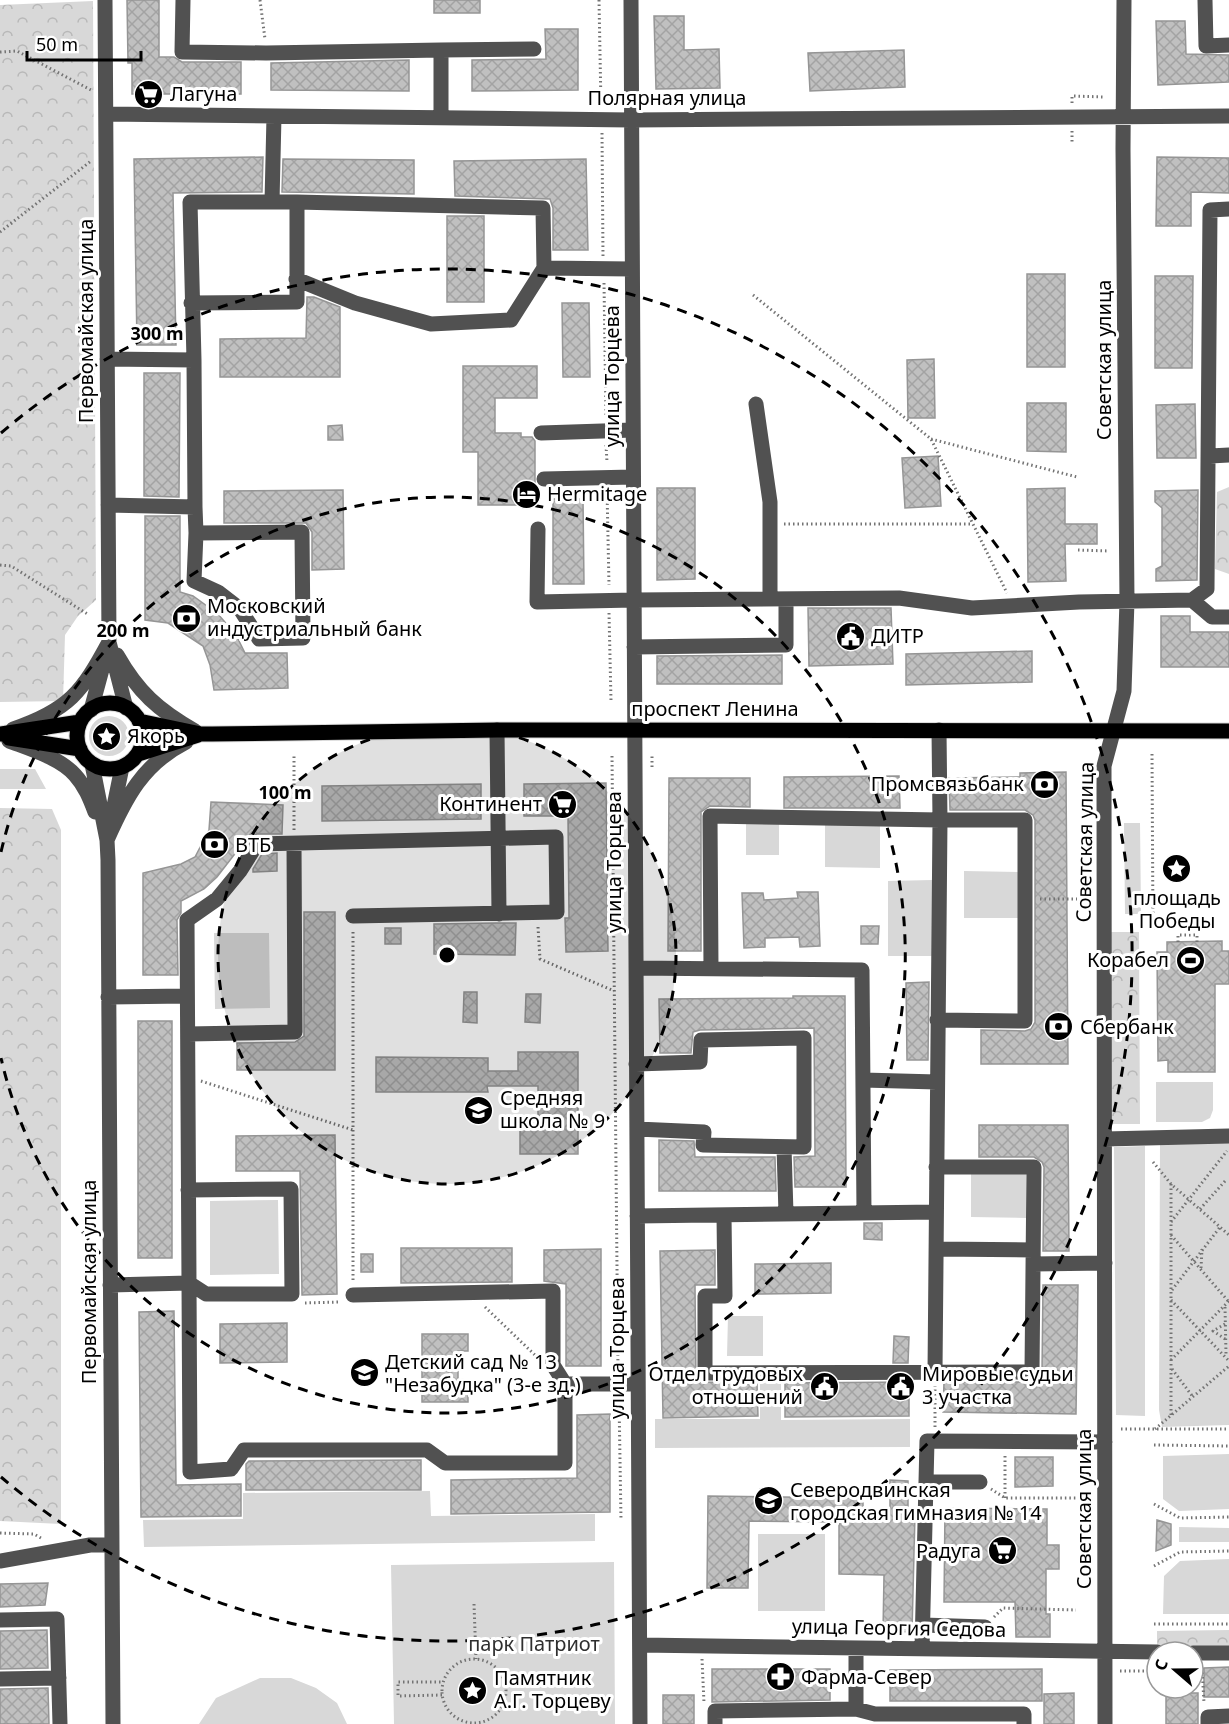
<svg xmlns="http://www.w3.org/2000/svg" width="1229" height="1724" viewBox="0 0 1229 1724" font-family="'Noto Sans',sans-serif">
<style>
.green{fill:#d8d8d8}
.forest{fill:url(#forest-crowns)}
.building{fill:url(#building-cross-hatch);stroke:#959595;stroke-width:1.5}
.lines{fill:none;stroke-linecap:round;stroke-linejoin:round}
.major-casing{stroke:#dbdbdb;stroke-width:17}
.path{stroke:#737373;stroke-width:3;stroke-dasharray:1.5 3;stroke-linecap:butt}
.minor{stroke:#515151;stroke-width:15}
.major{stroke:#000;stroke-width:15}
.ring{fill:none;stroke:#000;stroke-width:3;stroke-dasharray:10 8}
.labels{text-anchor:middle;stroke-width:6;stroke-linejoin:round;paint-order:stroke}
.poi-label{font-size:20px;fill:#000;stroke:#fff;text-anchor:start}
.street-label{font-size:20px;fill:#000;stroke:#fff}
.park-label{font-size:20px;fill:#2f2f2f;stroke:#fff}
.centre{fill:#000;stroke:#fff;stroke-width:3}
.ring-label{font-size:18px;text-anchor:middle;font-weight:bold;fill:#000;stroke:#fff;stroke-width:6;stroke-linejoin:round;paint-order:stroke}
</style>
<defs>
<pattern id="forest-crowns" width="20" height="18" patternUnits="userSpaceOnUse" patternTransform="scale(1.5)"><rect width="20" height="18" fill="#d8d8d8"/><path d="M2 6a3 3 0 1 1 6 0M12 15a3 3 0 1 1 6 0" fill="none" stroke="#b8b8b8"/></pattern>
<pattern id="building-cross-hatch" width="8" height="8" patternUnits="userSpaceOnUse" patternTransform="scale(1.5)"><rect width="8" height="8" fill="#c0c0c0"/><path d="M0 0l8 8M0 8l8-8" fill="none" stroke="#a3a3a3"/></pattern>
</defs>
<rect width="100%" height="100%" fill="#fff"/>
<path class="green" d="M89 736a20 20 0 1 1 40 0a20 20 0 1 1-40 0Z
M0,769H35L46,789H0Z
M825,821H880V868L825,867Z
M746,823L779,824V855H746Z
M1124,823H1140L1141,914H1125Z
M964,871L1019,872V918H964Z
M932,880L933,956H888V881Z
M214,933H269L270,1008L215,1009Z
M1156,1082H1213V1110L1210,1118L1202,1122H1156Z
M1160,1143H1229V1425L1162,1427L1159,1410Z
M1145,1146V1416L1116,1415L1114,1147Z
M971,1171H1026V1218L971,1217Z
M278,1200L279,1274L210,1275V1201Z
M728,1316H763V1356H727Z
M760,1382H781V1420L910,1419V1447L655,1448V1419H760Z
M1229,1454V1509L1179,1511L1163,1499V1456Z
M430,1491L431,1516L595,1514V1541L144,1547L143,1520L243,1519V1493Z
M1179,1527L1229,1528V1542H1179Z
M758,1534H825V1611H758Z
M1229,1559V1614H1163L1164,1576L1180,1561Z
M614,1562L615,1724H394L391,1565Z
M260,1678H291L316,1688L337,1703L347,1724H199L216,1698Z"/>
<path class="forest" d="M93,1L96,600L78,616L65,635L63,701L0,702V5Z
M1229,487V574L1215,569L1217,492Z
M0,808L52,809L61,830V1524L0,1521Z
M1111,932H1139L1140,1124H1111Z
M1229,1630V1646L1157,1647V1631Z"/>
<path class="building" d="M127,0H159V57H174L182,62H241V94H132V63H128Z
M434,0H480V13H434Z
M654,16H684V50L719,49L720,88L656,89Z
M1156,21H1185L1186,54L1229,55V82L1158,85Z
M545,29H578V90L472,91V60L546,59Z
M904,50L905,87L810,91L808,53Z
M409,60V91L271,90V63Z
M263,157L262,192L173,193L176,345H137L134,159Z
M1157,157L1229,158V193L1191,192V226H1156Z
M283,159L414,160V194L282,192Z
M586,159L588,250H553V208L550,199L455,196L454,161Z
M447,216H484V302H447Z
M1027,274H1065V367H1027Z
M1155,276H1193L1192,368H1155Z
M307,297H314L340,307V377H220V339L306,338Z
M562,303H589L590,377H563Z
M934,359L935,418H908L907,360Z
M463,366H537V398H495V433H521V437H532L535,441V505H478V452H463Z
M144,373H180L179,497L144,496Z
M1027,403H1066V452L1027,451Z
M1195,404L1196,458H1157L1156,405Z
M342,425L343,440H328V426Z
M938,456L941,506L905,508L902,458Z
M657,488H695V579L657,580Z
M1065,488V524H1097V544H1065L1066,581L1028,582L1027,489Z
M343,490L344,569L312,570V532L306,523H224V491Z
M1198,490L1197,580L1156,581V569L1162,566V508L1155,502V491Z
M553,499H583L584,584H553Z
M145,516H180V592L193,596L218,614L236,635L245,653H287L288,688L214,690L210,665L203,646L168,623L145,620Z
M808,608H891L893,664L809,666Z
M1161,616H1190V632H1229V667H1161Z
M1032,651V682L906,685V654Z
M782,655V684H657V656Z
M1066,772L1068,1064H981V1030L1025,1031L1031,1029L1035,1022V820L1033,815L1025,810H950L949,778L1020,777V773Z
M899,776L900,808H784V777Z
M669,778H750V807L710,806L701,812V951H668Z
M606,783L608,951L566,952L565,918H569L568,816H524V784Z
M481,784V819L322,821V786Z
M211,802L283,805L282,834H257L251,836V833L217,877L204,889L181,901V913L177,920L178,975H143V873L181,864L195,857L209,830Z
M277,853V871L253,872V869L262,854Z
M797,892H818L820,946L800,947L799,937L765,938V947L744,948L742,893H763L764,900L798,898Z
M304,912H335V1070H237V1043L295,1042L304,1036Z
M496,923H516L515,955L434,954V924Z
M861,926H879L878,944H861Z
M385,928H401V944H385Z
M1222,941V951H1229V984H1215V1072H1168V1060L1158,1061L1157,952H1167V942Z
M929,982L928,1060H907L906,983Z
M464,992H477V1023L463,1022Z
M526,994H541L540,1023L525,1022Z
M793,996H845L846,1187H795L794,1157L815,1156L814,1028L700,1030L693,1032L691,1053H660L659,999L793,998Z
M138,1021H172V1258H138Z
M518,1052H578V1154H520V1120H538V1086H487L488,1092H376V1057L488,1058V1071H518Z
M979,1125H1068L1069,1251H1043L1044,1167L1042,1162L1034,1157H979Z
M335,1135L337,1294L302,1295L300,1171H236V1136Z
M659,1140L694,1141L695,1157H775L776,1191H659Z
M864,1223H882V1240L864,1239Z
M401,1248H512V1282L401,1283Z
M601,1249V1366H566V1284L544,1281V1250Z
M715,1250V1285H695L696,1382L757,1383L758,1416L663,1418L660,1251Z
M361,1254H373V1272H361Z
M831,1263V1293L755,1294V1264Z
M1043,1285H1078L1076,1414L943,1412L944,1382H1032L1040,1377L1042,1372Z
M174,1311L176,1485L241,1484V1516L141,1517L139,1312Z
M287,1323V1362L220,1363V1324Z
M422,1334H468V1351H458V1379H468V1402H422Z
M894,1336L909,1337L908,1363H893Z
M909,1382V1416L785,1417V1383Z
M610,1414V1512L451,1514V1480L577,1478V1415Z
M1015,1457H1053V1486L1015,1487Z
M421,1460V1490H246V1464L249,1461Z
M890,1480L908,1481V1515H915L912,1632L883,1631L884,1575L839,1574V1522L749,1521L748,1588H707L708,1496L863,1498V1515H890Z
M945,1508L1047,1509V1545H1059V1569H1046V1614H1050V1637H1016L1015,1602H944Z
M1157,1520L1171,1524V1545L1156,1551Z
M48,1583L45,1605L0,1607V1584Z
M47,1630L48,1668L0,1669V1631Z
M1229,1667V1697H1204V1668Z
M712,1669H830V1700L712,1702Z
M1042,1669V1701H890V1670Z
M48,1688L49,1724H0V1689Z
M1074,1693V1724H1044V1694Z
M1166,1693H1198V1724H1166Z
M663,1695H694V1724H663Z"/>
<g class="lines">
<defs>
<path id="major" d="M77 736a33 33 0 1 1 66 0a33 33 0 1 1-66 0Z
M139,721L201,734H212L497,730L1229,731
M0,734L80,722
M9,738L80,749
M138,754L198,735"/>
</defs>
<use href="#major" class="major-casing"/>
<path class="path" d="M260,0L265,39
M599,0L601,106
M0,52L17,51L91,90
M1072,103V96L1105,97
M1072,131V144
M602,133L603,256
M0,232L91,161
M604,283L606,417
M753,295L931,439L1007,593
M931,439L1077,477
M606,445L607,462
M607,490L609,585
M784,524H972
M1078,550L1109,551
M0,565L11,566L89,615
M609,613L611,701
M1152,754L1153,930
M612,756L618,1371
M652,767V754
M294,830V756
M1040,899H1077
M538,927L540,959L614,991
M1178,942V935H1197V942
M201,1081L353,1130
M1153,1162L1171,1184L1229,1235
M1200,1209L1226,1180
M1171,1222L1227,1151
M1171,1235L1229,1302
M1201,1268L1202,1249
M353,1280V929
M1172,1290L1220,1227
M1171,1300L1229,1361
M305,1303L340,1302
M485,1307L538,1358
M1225,1307L1226,1354
M1225,1324L1213,1331L1225,1339
M1171,1360L1229,1301
M1172,1369L1193,1397
M619,1399L621,1520
M1171,1415V1184
M935,1427V1386
M1121,1429H1229
M1155,1429L1229,1366
M1154,1445L1229,1446
M991,1489L1005,1498H1076
M1005,1498V1455
M1154,1504L1180,1518L1229,1517
M0,1533L34,1534L41,1538
M1154,1566L1180,1552L1229,1551
M474,1604L476,1659
M994,1617L1003,1608L1076,1610
M1154,1624H1229
M702,1659L704,1703
M442 1691a32 32 0 1 1 64 0a32 32 0 1 1-64 0Z
M1202,1668L1204,1703
M1120,1671H1154
M442,1695L398,1696V1682H443"/>
<path class="minor" d="M105,0L109,642L126,708
M183,0L182,52L266,53L441,50
M631,0L640,1724
M1205,0L1206,46L1229,45
M106,114L631,120L1229,116
M441,118V50L534,49
M272,202L274,116
M297,202L543,208L544,268
M296,279L355,303L431,324L511,320L544,268L632,269
M191,303L297,302V202H190L194,360
M107,359L194,360L195,507L108,505
M756,404L770,502V599
M541,433L633,430
M1210,456L1229,455
M544,479L633,477
M195,507L196,533L302,532L303,638L259,639L240,609L218,592L194,581L196,533
M538,529L537,602L634,600L899,598L972,608L1079,602L1192,600L1212,617H1229
M1192,600L1207,589L1210,210L1229,209
M634,647L786,645V599
M117,655C138,692 158,710 195,731
M91,710L104,662
M13,729C69,710 82,692 109,642
M497,730L499,914
M9,741C30,749 60,758 75,775C85,786 90,799 95,812
M92,764L107,840L108,860L113,1724
M112,816L122,767
M107,840C126,797 143,764 186,742
M636,968L862,970L864,1212
M711,969L710,816L940,820H1025V1021L937,1020
M108,997L187,996
M188,1034L295,1032L294,844
M636,1064L700,1062L701,1040L804,1038V1147L703,1145L704,1132L637,1129
M863,1080L937,1082
M1105,1139L1229,1136
M784,1147L786,1214
M188,1190L291,1189L292,1294H206L189,1283L187,920L217,899L240,871L257,844L556,837L557,912L353,916
M724,1215L725,1296H705V1373L1032,1372L1034,1167H936
M637,1216L936,1212
M936,1249L1033,1250
M1033,1264L1105,1263
M110,1285L189,1283L190,1472L231,1469L244,1450H427L445,1463H565V1384H638
M353,1295L553,1291V1365L565,1384
M935,1372L940,820L939,730
M926,1482L927,1441L1105,1442
M0,1561L90,1545H112
M0,1620L57,1619L60,1724
M923,1625L985,1627
M640,1645L1157,1652
M922,1649L926,1482H980
M1193,1653H1229
M0,1679L59,1678
M856,1709V1648
M715,1724V1711L856,1709L875,1714H1024V1724
M1105,1724L1104,766L1124,691L1127,601L1123,149L1124,0
M1208,1724V1717L1229,1716"/>
<use href="#major" class="major"/>
</g>
<circle cx="447" cy="955" r="229" fill="#000" fill-opacity=".12"/>
<g class="ring">
<circle cx="447" cy="955" r="229"/>
<path d="M1 852A458 458 0 1 1 1 1058"/>
<path d="M1 433A686 686 0 1 1 1 1477"/>
</g>
<defs>
<symbol id="supermarket-disc" viewBox="-11 -11 22 22"><circle r="9.5" fill="#000" stroke="#fff"/><path d="M-6-5.5h2.5l.6 2H6L4.5 2H-2.5L-4.4-4H-6ZM-1.5 3.2a1.3 1.3 0 1 0 .1 0ZM3 3.2a1.3 1.3 0 1 0 .1 0Z" fill="#fff"/></symbol>
<symbol id="hotel-disc" viewBox="-11 -11 22 22"><circle r="9.5" fill="#000" stroke="#fff"/><path d="M-6-4.5h1.5V1H6V5H4.5V3h-9V5H-6ZM-4 0a1.8 1.8 0 1 1 3.6 0ZM.5 0V-2.5h3Q6-2.5 6 0Z" fill="#fff"/></symbol>
<symbol id="bank-disc" viewBox="-11 -11 22 22"><circle r="9.5" fill="#000" stroke="#fff"/><path d="M-6-4H6V4H-6ZM0-2.3a2.3 2.3 0 1 0 0 4.6a2.3 2.3 0 1 0 0-4.6Z" fill="#fff"/></symbol>
<symbol id="civic-disc" viewBox="-11 -11 22 22"><circle r="9.5" fill="#000" stroke="#fff"/><path d="M-.6-6.5H3V-4.5H.6V-3L4-1V1h2V6H-6V1h2V-1L-.6-3ZM-1.2 2.5V6h2.4V2.5Z" fill="#fff"/></symbol>
<symbol id="sight-disc" viewBox="-11 -11 22 22"><circle r="9.5" fill="#000" stroke="#fff"/><path d="M0-6L1.8-2.2L6-1.7L2.9 1.2L3.7 5.4L0 3.3L-3.7 5.4L-2.9 1.2L-6-1.7L-1.8-2.2Z" fill="#fff"/></symbol>
<symbol id="stadium-disc" viewBox="-11 -11 22 22"><circle r="9.5" fill="#000" stroke="#fff"/><path d="M0-5a6.5 5 0 1 0 0 10a6.5 5 0 1 0 0-10ZM-3.5-1.8h7v3.6h-7Z" fill="#fff"/></symbol>
<symbol id="school-disc" viewBox="-11 -11 22 22"><circle r="9.5" fill="#000" stroke="#fff"/><path d="M0-5L7-2L0 1L-7-2ZM-4 1L0 2.5L4 1V4Q0 6-4 4Z" fill="#fff"/></symbol>
<symbol id="pharmacy-disc" viewBox="-11 -11 22 22"><circle r="9.5" fill="#000" stroke="#fff"/><path d="M-2-6h4v4h4v4h-4v4h-4v-4h-4v-4h4Z" fill="#fff"/></symbol>
</defs>
<g fill-rule="evenodd">
<use href="#supermarket-disc" x="132" y="78" width="33" height="33"/>
<use href="#hotel-disc" x="510" y="478" width="33" height="33"/>
<use href="#bank-disc" x="170" y="602" width="33" height="33"/>
<use href="#civic-disc" x="834" y="620" width="33" height="33"/>
<use href="#sight-disc" x="90" y="720" width="33" height="33"/>
<use href="#bank-disc" x="1028" y="768" width="33" height="33"/>
<use href="#supermarket-disc" x="546" y="788" width="33" height="33"/>
<use href="#bank-disc" x="198" y="828" width="33" height="33"/>
<use href="#sight-disc" x="1160" y="852" width="33" height="33"/>
<use href="#stadium-disc" x="1174" y="944" width="33" height="33"/>
<use href="#bank-disc" x="1042" y="1010" width="33" height="33"/>
<use href="#school-disc" x="462" y="1094" width="33" height="33"/>
<use href="#school-disc" x="348" y="1356" width="33" height="33"/>
<use href="#civic-disc" x="808" y="1370" width="33" height="33"/>
<use href="#civic-disc" x="884" y="1370" width="33" height="33"/>
<use href="#school-disc" x="752" y="1484" width="33" height="33"/>
<use href="#supermarket-disc" x="986" y="1534" width="33" height="33"/>
<use href="#pharmacy-disc" x="764" y="1660" width="33" height="33"/>
<use href="#sight-disc" x="456" y="1674" width="33" height="33"/>
</g>
<g class="labels">
<g class="poi-label">
<text x="170" y="101">Лагуна</text>
<text x="547" y="501">Hermitage</text>
<text x="207" y="613">Московский<tspan x="207" dy="23">индустриальный банк</tspan></text>
<text x="871" y="643">ДИТР</text>
<text x="127" y="743">Якорь</text>
<text x="1024" y="791" text-anchor="end">Промсвязьбанк</text>
<text x="542" y="811" text-anchor="end">Континент</text>
<text x="235" y="852">ВТБ</text>
<text x="1177" y="905" text-anchor="middle">площадь<tspan x="1177" dy="23">Победы</tspan></text>
<text x="1169" y="967" text-anchor="end">Корабел</text>
<text x="1080" y="1034">Сбербанк</text>
<text x="500" y="1105">Средняя<tspan x="500" dy="23">школа № 9</tspan></text>
<text x="385" y="1369">Детский сад № 13<tspan x="385" dy="23">"Незабудка" (3-е зд.)</tspan></text>
<text x="803" y="1381" text-anchor="end">Отдел трудовых<tspan x="803" dy="23">отношений</tspan></text>
<text x="922" y="1381">Мировые судьи<tspan x="922" dy="23">3 участка</tspan></text>
<text x="790" y="1497">Северодвинская<tspan x="790" dy="23">городская гимназия № 14</tspan></text>
<text x="981" y="1558" text-anchor="end">Радуга</text>
<text x="801" y="1684">Фарма-Север</text>
<text x="494" y="1685">Памятник<tspan x="494" dy="23">А.Г. Торцеву</tspan></text>
</g>
<g class="street-label">
<text x="667" y="105">Полярная улица</text>
<text transform="translate(86 321) rotate(-90)" y="7">Первомайская улица</text>
<text transform="translate(1104 360) rotate(-90)" y="7">Советская улица</text>
<text transform="translate(612 376) rotate(-90)" y="7">улица Торцева</text>
<text x="715" y="716">проспект Ленина</text>
<text transform="translate(1085 842) rotate(-89)" y="7">Советская улица</text>
<text transform="translate(614 862) rotate(-90)" y="7">улица Торцева</text>
<text transform="translate(89 1282) rotate(-90)" y="7">Первомайская улица</text>
<text transform="translate(617 1348) rotate(-90)" y="7">улица Торцева</text>
<text transform="translate(1084 1509) rotate(-90)" y="7">Советская улица</text>
<text transform="translate(899 1628) rotate(1)" y="7">улица Георгия Седова</text>
</g>
<g class="park-label">
<text x="534" y="1651">парк Патриот</text>
</g>
</g>
<circle cx="447" cy="955" r="9" class="centre"/>
<g class="ring-label">
<text x="157" y="340">300 m</text>
<text x="123" y="637">200 m</text>
<text x="285" y="799">100 m</text>
</g>
<g transform="translate(1175 1670) rotate(290)"><circle r="28" fill="#ffffff" stroke="#999999" stroke-width="1.5"/>
<path d="M0-4.5L10 22L0 15L-10 22Z" fill="#000000"/>
<text y="-9" font-size="16" font-weight="bold" text-anchor="middle" fill="#000000">С</text>
</g>
<path d="M27 51v9h114v-9" fill="none" stroke="#000000" stroke-width="3"/>
<text x="36" y="51" font-size="18" fill="#000000" stroke="#ffffff" stroke-width="4.5" paint-order="stroke">50 m</text>
</svg>
